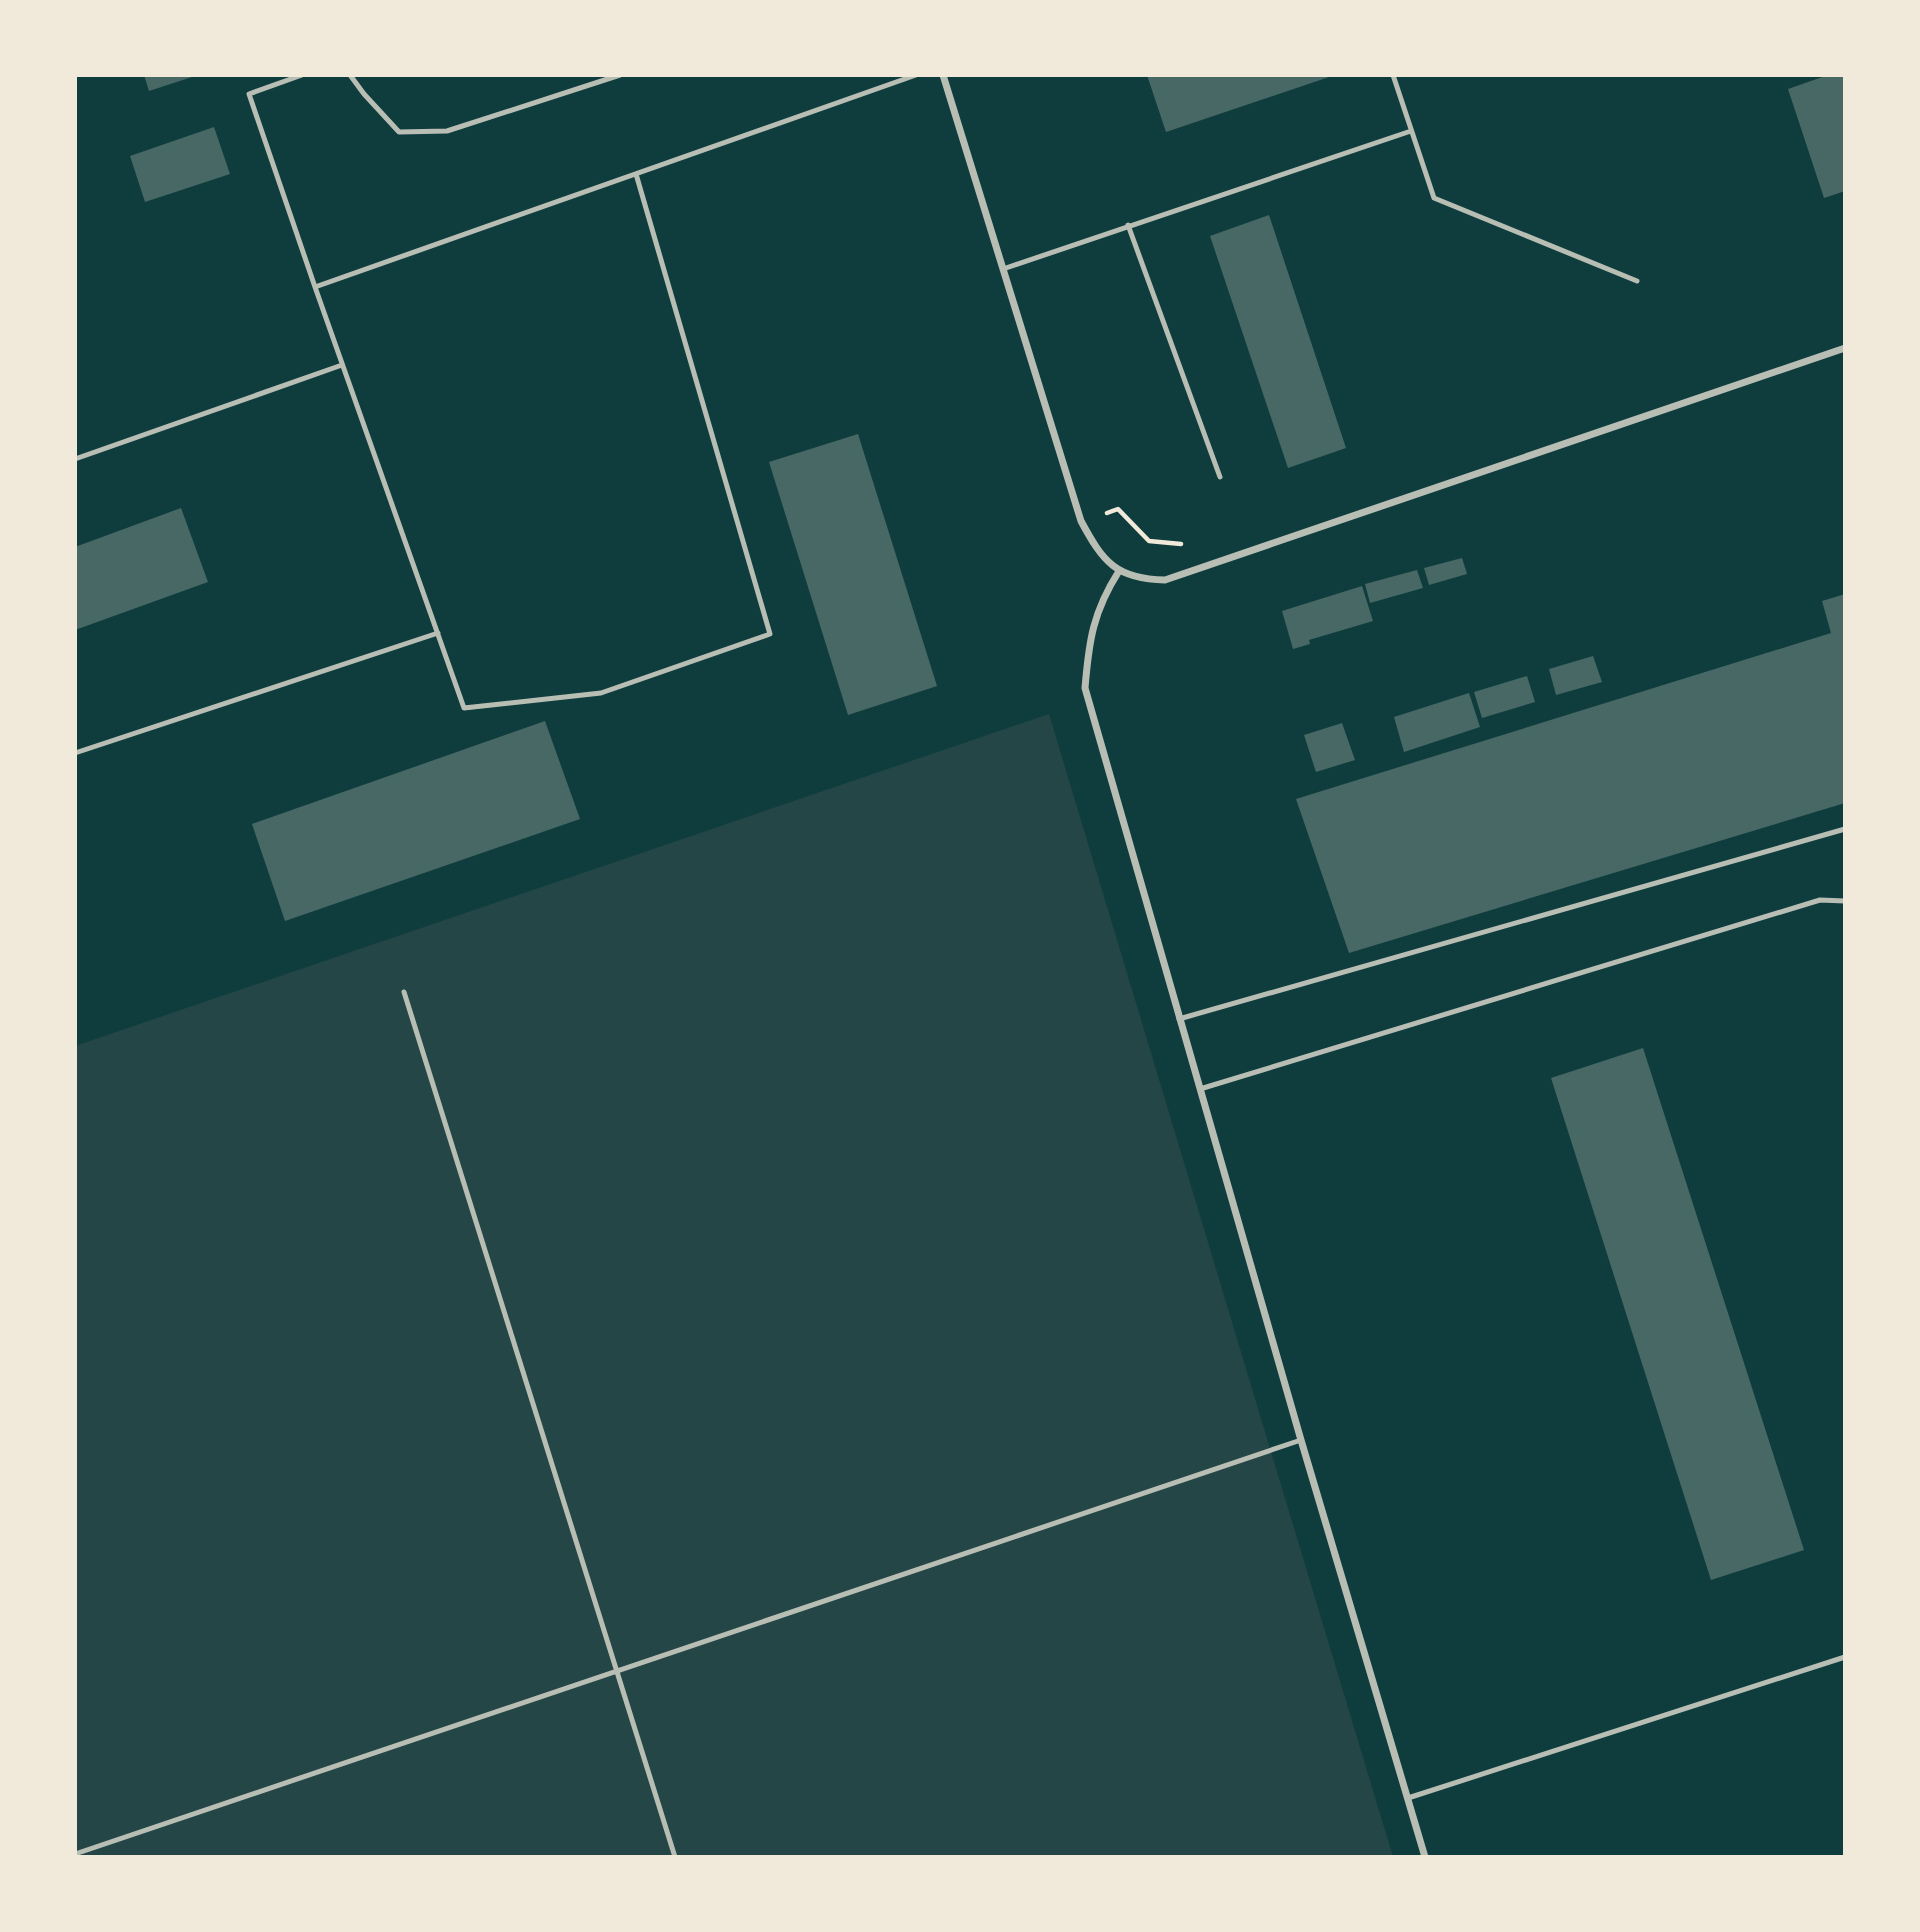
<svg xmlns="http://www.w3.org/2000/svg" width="1920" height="1932" viewBox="0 0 1920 1932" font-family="Manrope,sans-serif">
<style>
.green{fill:#244646}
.building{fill:#486865}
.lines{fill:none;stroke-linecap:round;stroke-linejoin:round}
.path{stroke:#f1e9da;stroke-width:4.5}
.service{stroke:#b8beb3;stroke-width:5}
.minor{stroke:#b8beb3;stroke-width:7}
</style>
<rect width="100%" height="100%" fill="#0f3d3e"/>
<path class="green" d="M1049,714L1393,1857H75V1046Z"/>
<path class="building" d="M144,75H195V76L149,91Z
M1147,75H1332V76L1166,132Z
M1828,75H1845V191L1824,198L1788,89Z
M214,127L230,174L145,202L130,156Z
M1269,215L1346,448L1288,468L1210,236Z
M858,434L937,686L848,715L769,462Z
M181,508L208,582L75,630V547Z
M1462,558L1467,574L1429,585L1424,568Z
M1417,570L1423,588L1370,603L1365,584Z
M1362,586L1373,621L1309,640L1310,644L1293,649L1282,611Z
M1845,594V803L1349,953L1296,799L1831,633L1822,601Z
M1593,656L1602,682L1556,695L1549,669Z
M1527,676L1535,702L1482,718L1474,692Z
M1469,693L1480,727L1404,752L1394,717Z
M545,721L580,819L285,921L252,824Z
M1342,723L1355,760L1316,772L1304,735Z
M1643,1048L1804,1550L1711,1580L1551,1078Z"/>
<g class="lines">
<path class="path" d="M1107,513L1118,509L1149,541L1181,544"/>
<path class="service" d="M302,75L249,94L315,287
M350,75L364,94L399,132L447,131L620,75
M1393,75L1434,198L1637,281
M636,174L770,634L601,693L464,708L315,287L916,75
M1128,225L1220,477
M1003,269L1411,131
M75,459L342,365
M75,753L438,633
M404,992L675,1857
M1179,1019L1845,829
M1200,1089L1820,900L1845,901
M1408,1798L1845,1657
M75,1854L1301,1440"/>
<path class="minor" d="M943,75L1081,521C1103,562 1116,579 1165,580L1845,348
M1119,571C1093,612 1089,640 1085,688L1301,1440L1425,1857"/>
</g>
<rect width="1920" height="1932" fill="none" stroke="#f1e9da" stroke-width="154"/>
</svg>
